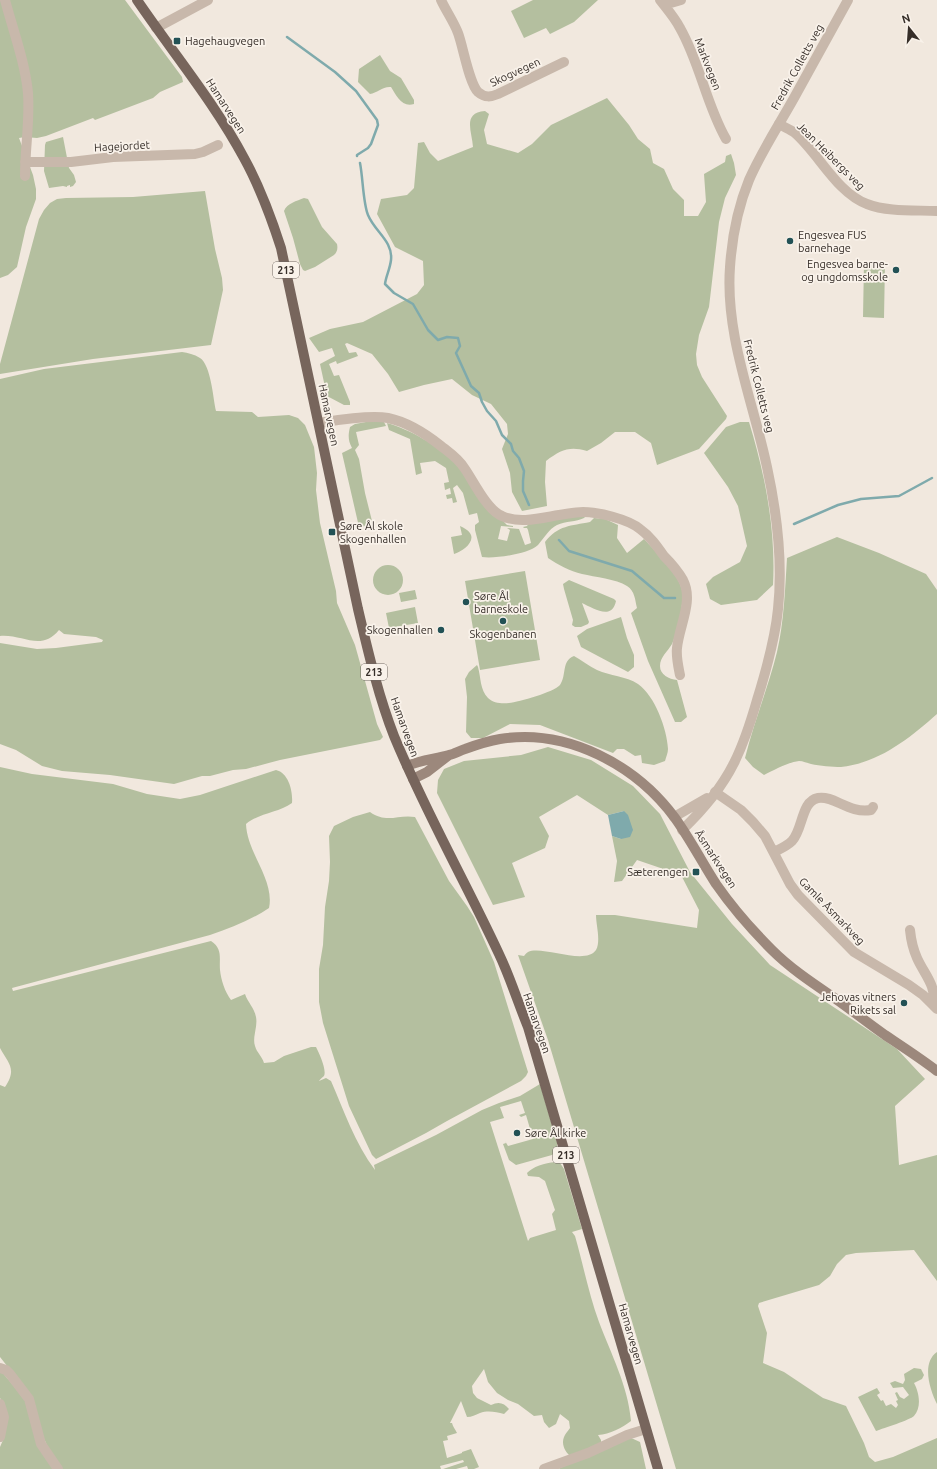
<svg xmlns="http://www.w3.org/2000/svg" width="937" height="1469" viewBox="0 0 937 1469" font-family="Ubuntu,sans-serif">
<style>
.green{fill:#b4bf9f}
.water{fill:#7faaac}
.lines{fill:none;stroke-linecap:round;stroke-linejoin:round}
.stream{stroke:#7faaac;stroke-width:2.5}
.minor{stroke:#c8b8ab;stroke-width:10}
.tertiary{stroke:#c8b8ab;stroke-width:10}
.secondary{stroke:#9c887c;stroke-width:10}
.primary{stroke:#77655c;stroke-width:10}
.poi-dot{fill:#225155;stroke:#f9f2ea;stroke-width:1.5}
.labels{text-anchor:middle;stroke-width:3.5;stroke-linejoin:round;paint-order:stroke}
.shield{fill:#f9f2ea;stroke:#706963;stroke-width:1}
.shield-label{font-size:10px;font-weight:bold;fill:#362e29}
.poi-label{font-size:11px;fill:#362e29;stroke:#f9f2ea;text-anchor:start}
.street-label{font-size:11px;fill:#362e29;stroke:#f9f2ea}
</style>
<rect width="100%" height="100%" fill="#f1e8de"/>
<path class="green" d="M0,0H125L182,77L183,82L160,92L153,98L95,120L93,118L46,136L37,138L25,137L19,138L33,175L36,189V199L26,227L17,267L8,275L0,278Z
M533,0H598L574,22L550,34L546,28L524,38L511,11Z
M380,55L390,71L401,78L414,100V104C402,108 396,95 391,87C383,86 377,93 370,94L358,82L359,69Z
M607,98L629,125L638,139L650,149L653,163L664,169L673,189L684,200V216H698L706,202L704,174L725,162L726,156L731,154L734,163L736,175L725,198L719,222L709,307L699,335L696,354L697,365L702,377L727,416L726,419L699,449L657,465L651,443L635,432H615L601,443L587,451C569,446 561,450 546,461L545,482L547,506L522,511L512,492L510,473L502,449L508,434L507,424L491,404L472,395L452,379L424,385L399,392L388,374L372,354L347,343L345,344L349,353L356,352L358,356L337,364L336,361L329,364L334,376L339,375L350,402V405H344L327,396L320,364L335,356L332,348L319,352L309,338L330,329L363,322L417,294L424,285L423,261L395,247L377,214L381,199L407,195L414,188L418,143L424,142L430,153L438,161L473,147C472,131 462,113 485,111L489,114L484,130L487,144L518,153L532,144L551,125Z
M63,137L69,168L74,175L76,182L73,186L70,187V185L67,186V187L63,186L49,188L44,171L45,145L46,142Z
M205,191L215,249L222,278L223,290L211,345L93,359L0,374V364L39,219L44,210L50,203L57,199L66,198L133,197Z
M304,198L308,199L322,227L337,244C338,249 337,252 334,255L315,267L305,271L303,270L300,264L293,238L284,211C287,203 297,201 304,198Z
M864,262L885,263L884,318L863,317Z
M182,352C188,353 194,354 200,358C211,365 213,398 216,411L252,412L258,417L289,415L298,418L305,425L314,447L317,473L316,490L320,523L336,591L337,603L355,645L377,724L383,737L380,740L280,760L246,769L233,770L210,776H202L174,784L110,775L62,771L42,766L16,750L0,744V643L37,649L56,648L102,642L103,640L96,637L64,634L59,630C41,652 23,634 0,636V379L44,369Z
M366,422H384L386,426L356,432L359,445L355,450L359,459L365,493L373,525L359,527L342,453L352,448C348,441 348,435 350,427L355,424Z
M740,422H749C765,474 776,530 773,585L757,600L721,605L710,599L706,584L713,577L740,562L747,546L738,506L728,487L704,453L726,427Z
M387,423C409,429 439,446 455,463C472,481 488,502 504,522L507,525L513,526V527L501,526L498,539L507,541L510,530L507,528L519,529L525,545L531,543L528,530L527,528H524L523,527L527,526L529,523L581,516L585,517L584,518C576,522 566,521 557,525C549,529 544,538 538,545C529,554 494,559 482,557L475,530V525L479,522L477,513L469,515L463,493L457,485L453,488L457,502L453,503L452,498L447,499L446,495L451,494L450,488L445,490L444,483L449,482L446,468L435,461L420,463L422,473L416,475L410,439L389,430Z
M594,518L605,519L618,525L617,538L627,553L644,539C655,551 679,574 682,590C684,605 678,631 672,644C668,651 660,657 660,666C660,675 669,679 677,680L687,717L681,722H675L648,661L631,613L637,608C635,600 635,591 627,586C616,579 595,577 582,574C570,571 558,565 548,558L545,542C558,525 571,526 590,522Z
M460,526C464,528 469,530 471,535C474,543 462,552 454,554L451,537L462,535Z
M837,537L879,553L926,574L937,590V714C910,738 879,763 841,767C832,767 820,766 811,764C807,763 803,761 799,761C789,762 774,770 764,775L753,767L745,758C754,722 768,688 777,652C784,622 785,590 787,558Z
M373 580a15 15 0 1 1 30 0a15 15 0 1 1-30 0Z
M525,571L540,660L480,670L465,581Z
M569,580L614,599L616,601C612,621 593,608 582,603L589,622L588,624L581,627H575L572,625L573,620L564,589L563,584Z
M415,590L417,599L401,602L399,593Z
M415,607L418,623L389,628L386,613Z
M621,617L627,638L634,655V667L628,672L581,647L577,636L587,629Z
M574,656C581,660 589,666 597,670C610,676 626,676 638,684C655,696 667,729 668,749C668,753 666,757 665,761L654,765L642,763L641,755L635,756L624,749H617L613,753L540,725L510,724L483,738H471L466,732L467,697L465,679L469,672L477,665L478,667C481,678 480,690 488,698C493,703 502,704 509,703C519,702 554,692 560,685C567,675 561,661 574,656Z
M548,747L591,760L633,786L660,814L690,872L732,924L770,965L897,1049L925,1079L895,1106L899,1165L937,1155V1281L914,1250L856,1253L846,1255L837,1264L830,1276L819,1285L759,1303L758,1306L767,1333L763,1363L784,1372L823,1398L846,1406L864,1443L869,1457L875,1462L893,1457L937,1438V1469H676L548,1040L518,955L524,956C525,955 526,953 528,952C542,945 585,966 596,950C601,941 596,925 596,915H615L697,928L699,910L681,875L637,860L622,881L614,882L617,861L612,836L621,839L624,811L608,815L577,795L539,817L549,836L545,848L512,863L525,897L493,905L437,793L438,780L444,769L464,761L521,755Z
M0,767L32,774L113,784L147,794L180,799L200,795L276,770C289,773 293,792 292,803C278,813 259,813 246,824C247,853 275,880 269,908C251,920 231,928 210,935L12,988L13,991L211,941C223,949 219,958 220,970C221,980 225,992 231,1000L245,994C248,1003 254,1007 256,1017C258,1027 252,1037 255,1046C257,1053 262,1056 264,1063L274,1062L284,1056L311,1047H316C319,1053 327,1070 324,1076C322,1078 320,1079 319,1081L326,1078L331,1081C344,1111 355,1143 375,1170L374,1165L436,1135L482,1110L499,1103L520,1096L540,1084L557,1142V1150L552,1155L516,1165L509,1160L503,1144L506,1143L505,1141L508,1146L533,1139L526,1115L521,1117L519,1115L525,1113L521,1101L500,1107L504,1118L490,1122L528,1241L530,1238L556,1230L552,1214L555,1210L545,1181L539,1177L528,1176L527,1173C533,1166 552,1160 560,1163L564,1169L582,1229L572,1232L575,1236C583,1264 589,1295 599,1322C611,1354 628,1386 631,1421C622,1428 610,1434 598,1435L601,1440V1444L572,1457C565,1453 561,1444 564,1437C565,1434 568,1431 570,1428L569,1421L560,1414L556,1424L549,1428L544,1422L542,1415L534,1416L518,1404L508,1400L497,1393L488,1382L484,1369L472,1386L473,1393L477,1398L491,1405C499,1401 504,1403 509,1409L504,1414C496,1412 488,1410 480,1413C475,1415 472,1417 467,1417L461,1401L450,1423H452C453,1427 455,1429 457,1433L447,1436L448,1440L443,1441L447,1458L462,1453V1452L471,1449L479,1467L474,1469H468L467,1466L456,1469H443L464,1462L463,1460L440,1466L441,1469H61L52,1457L19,1381L0,1357V1085L5,1087C17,1069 9,1064 0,1048Z
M370,812C387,824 398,814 415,817L449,881L467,906L474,917L494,962L528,1072L526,1076L521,1081L447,1121L426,1133L376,1159L372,1155L349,1106L323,1023L319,1002V969L323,945L325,907L329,881L330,862L329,836L334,826L353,817Z
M937,1352V1404C930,1390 921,1363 937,1352Z
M914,1368L921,1369L924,1375L922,1379L914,1383C919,1392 922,1407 914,1416C910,1420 884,1428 876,1431L858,1397L877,1388L880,1393L877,1395L881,1401L883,1400L886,1406L891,1404L896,1408L898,1405L896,1401L898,1400L895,1393L897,1392L900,1397L904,1399L909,1395L903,1387L893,1388L890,1383L895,1381L903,1384L905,1380L904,1374Z
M0,1372H2L24,1398L55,1469H0V1447L3,1440V1403L0,1398Z
M629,1437L640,1442L646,1469H558Z"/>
<path class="water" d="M624,811L628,815L633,830L630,837L621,839L612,836L608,815Z"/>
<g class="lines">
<path class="stream" d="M287,37L335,72L356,91L377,120L378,125L371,144L368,148L357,155V156
M360,163C363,178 363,203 368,215C375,232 393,241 391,260C390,269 386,276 385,284L394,293L413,304L428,330L438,340L447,337L458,338L460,346L456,353L471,386L479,393L482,402L487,411L496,421L502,435L511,444L513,451L519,458L524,471L523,481V491L529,505
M794,524L838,505L861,499L899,496L932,478
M559,540L569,551L632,571L664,598H675"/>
<path class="minor" d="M5,0C13,30 25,62 28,93C30,121 25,148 25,176
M441,0C446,11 454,22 458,33C463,46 469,83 478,92C485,98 491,97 498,94L564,62
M660,0C667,9 675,18 680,28C700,63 706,104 726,139
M664,5L681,0
M156,28L208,0
M779,124C784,127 791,130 795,133C819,154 837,193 867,204C887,212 915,210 937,211
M25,162H71L113,157L195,154L203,152L218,145
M319,423C335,420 371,415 388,418C407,422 426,434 441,446C450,453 459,459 465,469C474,482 487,510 502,516C519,524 541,518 559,515C567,514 575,512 583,512C598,512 628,519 640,529C650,536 657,546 664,556C671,563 678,571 683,580C694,601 679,626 677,648C676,657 678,665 680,675
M715,792L741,810L753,822L765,836L790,884L798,895L854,952L909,985L923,995L937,1009
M774,852C780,849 787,846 792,841C803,830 801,801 818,798C834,795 849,814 871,810L873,807
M910,930C911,940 913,949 917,958C924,974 937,986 933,1004
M0,1368L6,1370L10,1374L29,1399L41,1444L58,1469
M0,1404L4,1417L0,1437
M544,1469L588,1453L627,1435L646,1429"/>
<path class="tertiary" d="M674,817L707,798
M682,830C702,811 722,787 734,763C744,743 751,721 757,700C766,671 775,640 778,609C783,562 777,513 767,467C753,401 725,335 730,267C732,237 738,207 749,180C761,152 779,125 794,98C812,65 830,33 848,0"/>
<path class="secondary" d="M407,766C421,760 435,759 449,755C454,754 459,751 465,749C476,745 488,741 500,739C567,728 636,765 675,818C690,839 702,862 716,884C732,907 752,930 772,950C791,969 814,984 836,999C853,1011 868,1023 885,1035C903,1047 920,1058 937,1071
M413,779L427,772L449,755"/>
<path class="primary" d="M137,0C173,53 214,102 244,158C260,187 271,217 281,248L358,609C368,651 378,695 394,736C425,811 465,881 499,954C510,977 518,1003 528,1027L658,1469"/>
</g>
<g class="poi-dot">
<rect x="173" y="37" width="8" height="8" rx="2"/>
<circle cx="790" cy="241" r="4"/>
<circle cx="896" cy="270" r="4"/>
<rect x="328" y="528" width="8" height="8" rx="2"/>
<circle cx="466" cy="602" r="4"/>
<circle cx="503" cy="621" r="4"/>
<circle cx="441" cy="630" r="4"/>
<rect x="692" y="868" width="8" height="8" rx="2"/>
<circle cx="904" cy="1003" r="4"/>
<circle cx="517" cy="1133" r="4"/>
</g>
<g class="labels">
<g class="shield">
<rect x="273" y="262" width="26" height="16" rx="3"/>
<rect x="361" y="664" width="26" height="16" rx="3"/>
<rect x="553" y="1147" width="26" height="16" rx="3"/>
</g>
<g class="shield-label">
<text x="286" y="274">213</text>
<text x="374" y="676">213</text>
<text x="566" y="1159">213</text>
</g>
<g class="poi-label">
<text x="185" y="45">Hagehaugvegen</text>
<text x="798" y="239">Engesvea FUS<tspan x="798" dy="13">barnehage</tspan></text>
<text x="888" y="268" text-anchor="end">Engesvea barne-<tspan x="888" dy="13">og ungdomsskole</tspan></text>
<text x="340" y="530">Søre Ål skole<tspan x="340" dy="13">Skogenhallen</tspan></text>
<text x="474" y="600">Søre Ål<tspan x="474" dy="13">barneskole</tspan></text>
<text x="433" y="634" text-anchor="end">Skogenhallen</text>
<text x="503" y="638" text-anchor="middle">Skogenbanen</text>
<text x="688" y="876" text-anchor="end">Sæterengen</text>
<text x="896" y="1001" text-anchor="end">Jehovas vitners<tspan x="896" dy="13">Rikets sal</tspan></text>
<text x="525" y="1137">Søre Ål kirke</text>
</g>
<g class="street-label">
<text transform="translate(708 64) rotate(69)" y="4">Markvegen</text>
<text transform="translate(797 67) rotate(-61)" y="4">Fredrik Colletts veg</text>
<text transform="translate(515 72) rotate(-25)" y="4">Skogvegen</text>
<text transform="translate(226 106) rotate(57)" y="4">Hamarvegen</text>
<text transform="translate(122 146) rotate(-3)" y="4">Hagejordet</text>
<text transform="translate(831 156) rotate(45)" y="4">Jean Heibergs veg</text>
<text transform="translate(759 386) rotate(76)" y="4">Fredrik Colletts veg</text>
<text transform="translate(329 415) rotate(78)" y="4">Hamarvegen</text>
<text transform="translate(405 727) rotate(70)" y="4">Hamarvegen</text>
<text transform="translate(716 859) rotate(57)" y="4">Åsmarkvegen</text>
<text transform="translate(832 911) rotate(46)" y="4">Gamle Åsmarkveg</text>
<text transform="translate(537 1023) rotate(71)" y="4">Hamarvegen</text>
<text transform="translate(631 1334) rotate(74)" y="4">Hamarvegen</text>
</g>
</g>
<g transform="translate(909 28) rotate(343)" stroke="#f9f2ea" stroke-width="3" paint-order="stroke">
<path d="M0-3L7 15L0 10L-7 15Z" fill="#362e29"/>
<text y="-6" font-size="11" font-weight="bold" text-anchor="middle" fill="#362e29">N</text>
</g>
</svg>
